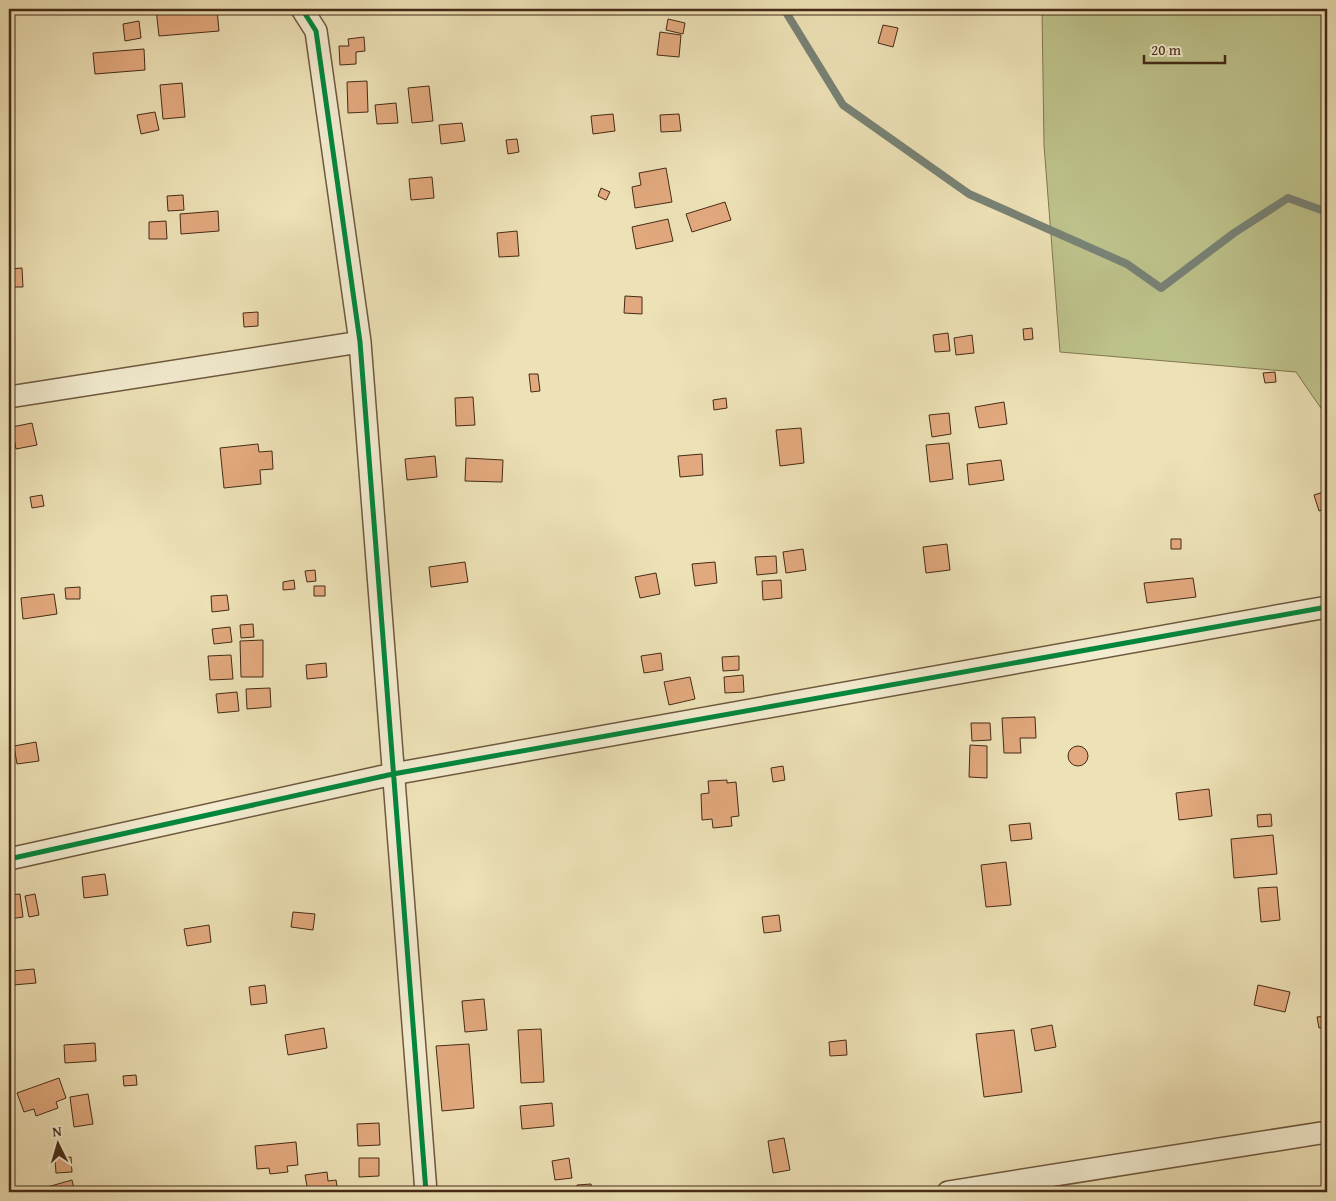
<svg xmlns="http://www.w3.org/2000/svg" width="1336" height="1201" viewBox="0 0 1336 1201" font-family="'Gentium Book Plus',serif">
<style>
.green{fill:#bdc18a;stroke:#817650}
.lines{fill:none;stroke-linecap:round;stroke-linejoin:round}
.stream{stroke:#788275;stroke-width:8}
.building{fill:#e2a97e;stroke:#452b16}
.minor-casing{stroke:#6f583e;stroke-width:24}
.minor{stroke:#f3ecd0;stroke-width:21}
.cycleway-casing{stroke:#f3ecd0;stroke-width:8}
.cycleway{stroke:#00873e;stroke-width:5}
</style>
<rect width="100%" height="100%" fill="#ede1b6"/>
<filter id="stains"><feTurbulence type="fractalNoise" baseFrequency=".004" numOctaves="4"/><feColorMatrix values="0 0 0 0 .2 0 0 0 0 .09 0 0 0 0 .02 0 0 0 .5 -.17"/></filter>
<radialGradient id="worn" r=".72"><stop offset=".6" stop-color="#630" stop-opacity="0"/><stop offset="1" stop-color="#630" stop-opacity=".3"/></radialGradient>
<path class="green" d="M1042,9H1327V417L1296,372L1060,352L1044,145Z"/>
<g class="lines">
<path class="stream" d="M784,9L843,105L969,194L1127,264L1161,288L1234,233L1288,198L1327,212"/>
</g>
<path class="building" d="M156,9H217L219,31L159,36Z
M668,19L685,23L683,34L666,30Z
M139,21L141,38L125,41L123,24Z
M883,25L898,28L893,47L878,43Z
M660,32L681,35L679,57L657,55Z
M364,37L365,51L356,52V64L340,65L339,46H349L348,39Z
M144,49L145,70L95,74L93,53Z
M367,81L368,112L348,113L347,82Z
M182,83L185,117L163,119L160,85Z
M429,86L433,121L412,123L408,88Z
M396,103L398,123L377,124L375,105Z
M155,112L159,130L141,134L137,115Z
M613,114L615,131L593,134L591,116Z
M679,114L681,131L661,132L660,115Z
M462,123L465,141L441,144L439,125Z
M517,139L519,152L508,154L506,140Z
M666,168L672,202L635,208L632,187L641,185L639,173Z
M432,177L434,198L411,200L409,179Z
M601,188L610,192L606,200L598,196Z
M183,195L184,210L168,211L167,196Z
M725,202L731,220L692,232L686,214Z
M218,211L219,231L181,234L180,214Z
M668,219L673,241L636,249L632,227Z
M166,221L167,239H149V222Z
M517,231L519,256L499,257L497,233Z
M11,243V261H9V244Z
M22,268L23,287H9V269Z
M625,296L642,297V314L624,313Z
M258,312V326L244,327L243,313Z
M1032,328L1033,339L1024,340L1023,329Z
M948,333L950,351L935,352L933,335Z
M972,335L974,353L956,355L954,338Z
M1275,372L1276,382L1265,383L1263,373Z
M529,374H538L540,391L531,392Z
M473,397L475,425L456,426L455,398Z
M726,398L727,408L714,410L713,400Z
M1004,402L1007,424L979,428L975,407Z
M949,413L951,434L932,437L929,415Z
M32,423L37,445L16,449L12,427Z
M801,428L804,463L780,466L776,430Z
M949,443L953,479L930,482L926,445Z
M258,444L259,452L272,451L273,469L260,470L261,484L224,488L220,448Z
M702,454L703,475L680,477L678,456Z
M435,456L437,477L407,480L405,459Z
M466,458L503,460L502,482L465,481Z
M1001,460L1004,480L969,485L967,464Z
M1327,491V508L1319,511L1314,495Z
M42,495L44,506L32,508L30,497Z
M1171,539H1181V549H1171Z
M947,544L950,570L926,573L923,547Z
M803,549L806,570L786,573L783,552Z
M776,556L777,573L757,575L755,557Z
M465,562L468,582L431,587L429,567Z
M715,562L717,583L695,586L692,564Z
M315,570L316,581L307,582L305,571Z
M656,573L660,594L640,598L635,577Z
M1193,578L1196,597L1147,603L1144,583Z
M294,580L295,589L283,590V582Z
M781,580L782,598L763,600L762,581Z
M314,586H325V596H314Z
M80,587V599H66L65,588Z
M54,594L57,614L23,619L21,598Z
M227,595L229,610L212,612L211,596Z
M9,603L11,624H9Z
M253,624L254,637L241,638L240,625Z
M230,627L232,642L214,644L212,629Z
M263,640V677H241L240,641Z
M661,653L663,670L644,673L641,656Z
M231,655L233,679L210,680L208,656Z
M739,656V670L723,671L722,657Z
M326,663L327,677L307,679L306,665Z
M743,675L744,692L725,693L724,677Z
M690,677L695,699L669,705L664,682Z
M270,688L271,707L247,709L246,689Z
M237,692L239,711L218,713L216,694Z
M1035,717L1036,738H1020L1021,753H1004L1002,718Z
M971,723H990L991,740L972,741Z
M36,742L39,761L17,764L14,746Z
M970,745L987,746V778L969,777Z
M1068 756a10 10 0 1 1 20 0a10 10 0 1 1-20 0Z
M783,766L785,780L773,782L771,768Z
M727,780V783L736,782L739,816L731,817L732,826L713,828L712,819L702,820L701,794L709,793L708,781Z
M1209,789L1212,816L1179,820L1176,793Z
M1271,814L1272,826L1258,827L1257,815Z
M1030,823L1032,839L1011,841L1009,825Z
M1273,835L1277,874L1234,878L1231,839Z
M1006,862L1011,905L986,907L981,865Z
M105,874L108,895L84,898L82,877Z
M1277,887L1280,920L1261,922L1258,888Z
M20,894L23,917L9,919V895Z
M35,894L39,915L29,917L25,896Z
M293,912L315,914L313,930L291,927Z
M779,915L781,931L764,933L762,917Z
M209,925L211,942L187,946L184,929Z
M34,969L36,983L13,985L12,971Z
M265,985L267,1003L251,1005L249,987Z
M1258,985L1290,992L1285,1012L1254,1005Z
M484,999L487,1030L465,1032L462,1001Z
M1327,1016V1027L1319,1028L1317,1017Z
M1052,1025L1056,1047L1035,1051L1031,1029Z
M324,1028L327,1048L288,1055L285,1035Z
M541,1029L544,1082L521,1083L518,1030Z
M1014,1030L1022,1092L984,1097L976,1034Z
M846,1040L847,1055L830,1056L829,1042Z
M95,1043L96,1061L65,1063L64,1045Z
M469,1044L474,1108L442,1111L436,1046Z
M136,1075L137,1085L124,1086L123,1076Z
M59,1078L66,1098L56,1102L58,1108L36,1116L34,1109L24,1112L17,1093Z
M88,1094L93,1124L74,1127L70,1097Z
M552,1103L554,1126L522,1129L520,1106Z
M379,1123L380,1145L358,1146L357,1124Z
M784,1138L790,1170L773,1173L768,1141Z
M296,1142L298,1165L287,1166L288,1172L270,1174L269,1168L257,1169L255,1146Z
M71,1157L72,1172L56,1173L55,1159Z
M359,1158H379V1176L359,1177Z
M569,1158L572,1178L555,1180L552,1161Z
M327,1172L328,1181L336,1180L338,1192H308L305,1175Z
M72,1180L75,1192H34L33,1191Z
M591,1184L592,1192H577V1185Z"/>
<g class="lines">
<defs>
<path id="minor" d="M302,9L316,31L360,342L426,1192
M9,397L360,342
M9,859L393,774L1327,607
M948,1192L1327,1132"/>
</defs>
<use href="#minor" class="minor-casing"/>
<use href="#minor" class="minor"/>
<defs>
<path id="cycleway" d="M302,9L316,31L360,342L426,1192
M9,859L393,774L1327,607"/>
</defs>
<use href="#cycleway" class="cycleway-casing"/>
<use href="#cycleway" class="cycleway"/>
</g>
<rect width="1336" height="1201" fill="none" stroke="#ede1b6" stroke-width="30"/>
<rect x="10" y="10" width="1316" height="1181" fill="none" stroke="#452b16" stroke-width="2.5"/>
<rect x="15" y="15" width="1306" height="1171" fill="none" stroke="#452b16"/>
<g transform="translate(58 1144) rotate(355)" stroke="#f3ecd0" stroke-width="4" paint-order="stroke">
<path d="M0-4L9 19L0 12L-9 19Z" fill="#452b16"/>
<text y="-8" font-size="14" font-weight="bold" text-anchor="middle" fill="#452b16">N</text>
</g>
<path d="M1144 55v8h81v-8" fill="none" stroke="#452b16" stroke-width="2.5"/>
<text x="1151" y="55" font-size="15" fill="#452b16" stroke="#f3ecd0" stroke-width="4" paint-order="stroke">20 m</text>
<rect width="100%" height="100%" filter="url(#stains)"/>
<rect width="100%" height="100%" fill="url(#worn)"/>
</svg>
